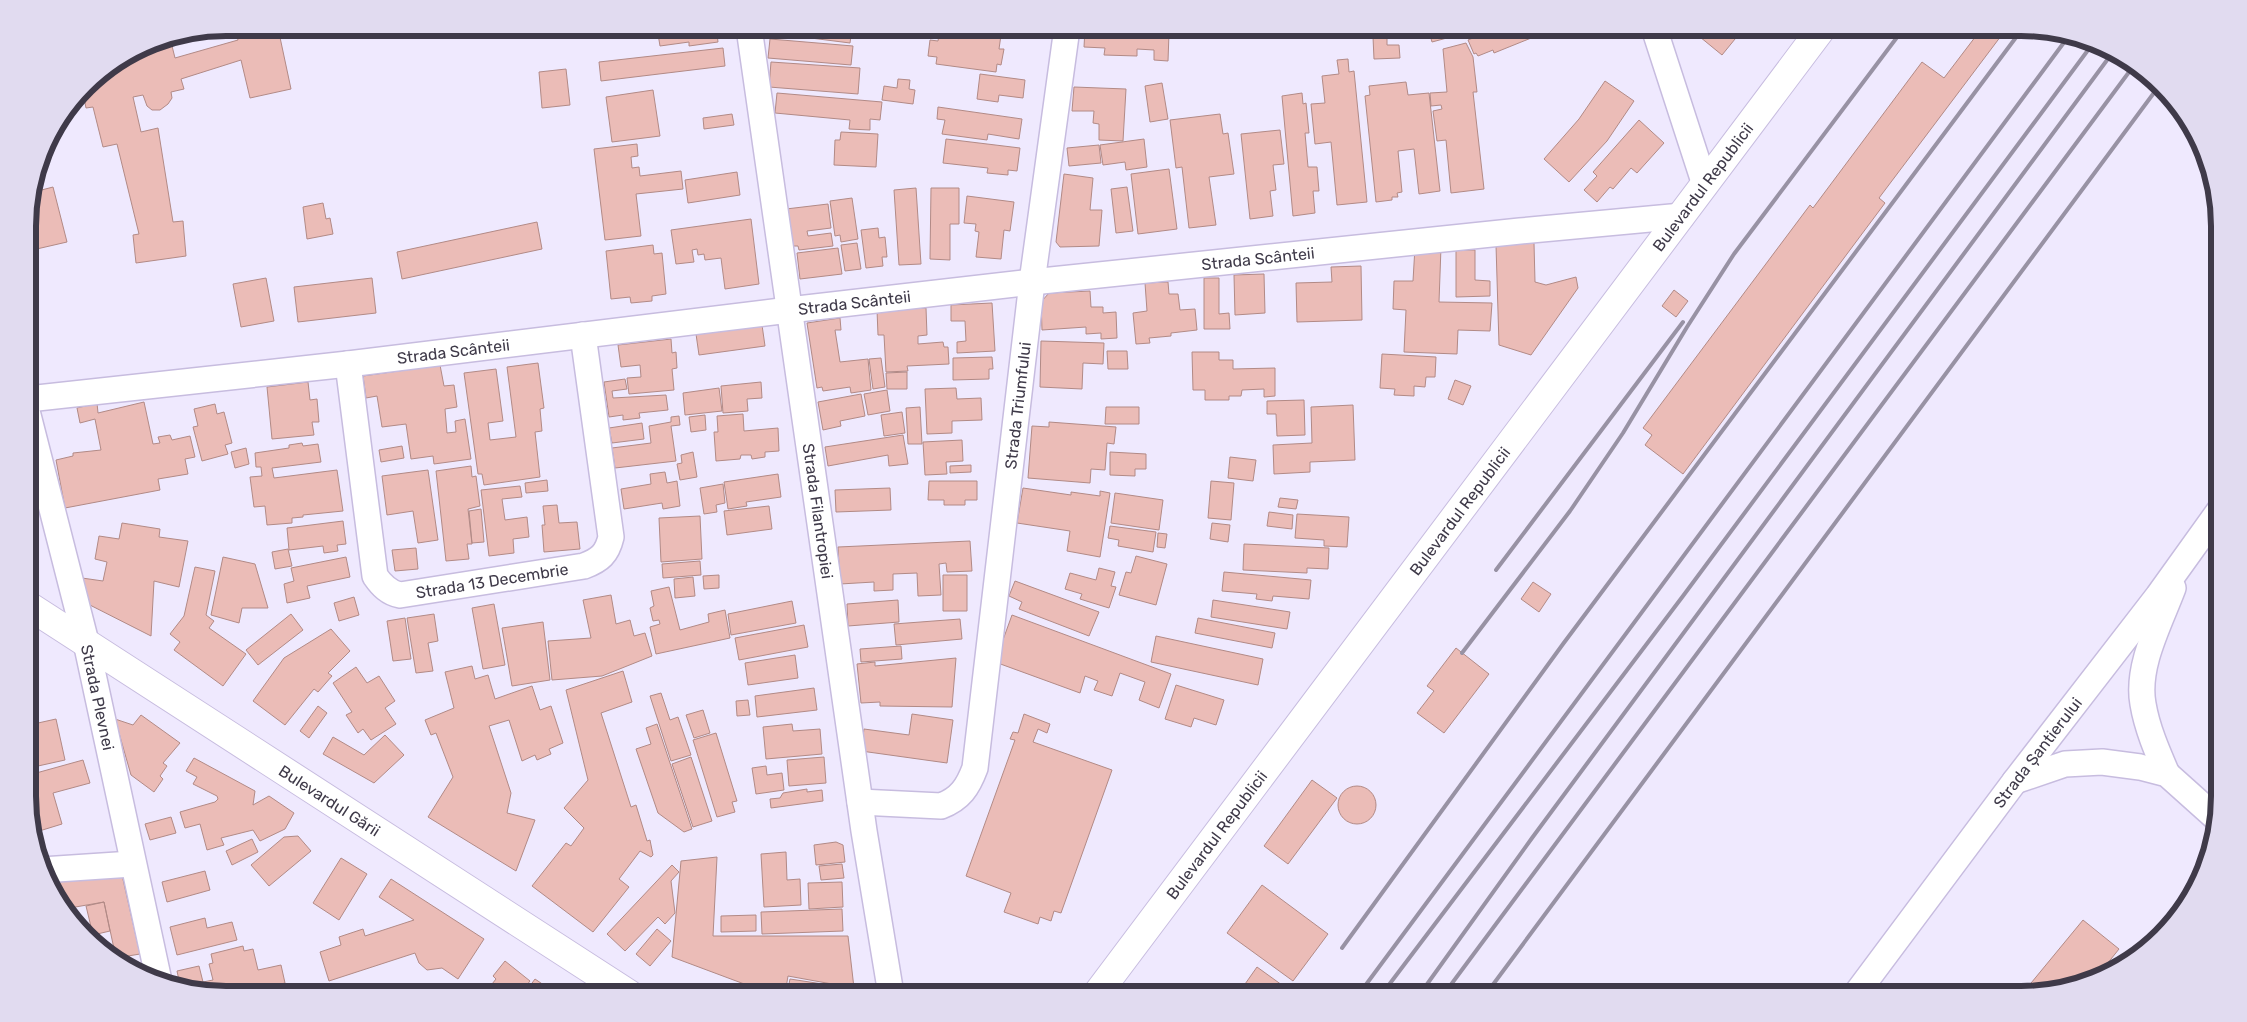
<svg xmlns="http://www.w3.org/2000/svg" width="2247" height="1022" viewBox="0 0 2247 1022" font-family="Rubik,sans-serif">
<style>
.building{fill:#ebbcb7;stroke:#b28a86}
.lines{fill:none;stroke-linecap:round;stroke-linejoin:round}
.street-casing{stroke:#c7bcdf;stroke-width:28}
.secondary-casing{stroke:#c7bcdf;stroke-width:30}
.street{stroke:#fff;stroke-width:25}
.secondary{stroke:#fff;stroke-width:28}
.rail{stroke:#9892a4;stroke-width:4}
.labels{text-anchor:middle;stroke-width:4;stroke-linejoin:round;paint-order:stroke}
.street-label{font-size:16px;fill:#3f3a49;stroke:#efe9fe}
.rim{fill:none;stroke:#3f3a49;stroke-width:6}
</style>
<rect width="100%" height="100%" fill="#efe9fe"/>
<path class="building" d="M235,28H278L291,89L250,98L241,60L181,79L184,89L171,92L172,98L168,104L160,110H152L147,106L143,95L133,97L141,132L158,128L173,222L183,221L186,256L136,263L133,235L139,234L117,144L103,147L93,107L86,108L83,93L95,77L124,59L132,58L131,55L150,43L157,41L160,50L172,46L175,58L238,40Z
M657,28H724L725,33L717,34L718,42L689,46V42L660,46Z
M797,28H852L850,43L795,36Z
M940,28L1001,35L999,49H1004L1001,65L997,64L996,72L936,64L937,57L928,56L930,40L938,41Z
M1205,28H1232L1231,32Z
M1238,28H1263V34L1238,31Z
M1280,28H1311V38H1280Z
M1428,28H1456L1458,35L1432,42Z
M1498,28H1550L1551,30L1494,53L1493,50L1478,56L1476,53L1474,54L1468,40Z
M1689,28H1744L1722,55Z
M1982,28H2007L1879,198L1885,203L1683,474L1645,445L1652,435L1643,428L1810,205L1813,208L1922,62L1944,78Z
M1085,29L1169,33L1168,61L1154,60V50L1137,49V56L1104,55L1105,48L1084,47Z
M1387,36V45H1399L1400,58L1374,59L1373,37Z
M770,39L853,46L851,65L768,58Z
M1466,43L1473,57L1477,92H1473L1484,189L1451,193L1446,140L1437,141L1433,111L1442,109L1441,105L1431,106L1430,93L1447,92L1443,49Z
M723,48L725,66L601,81L599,62Z
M1348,59L1349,72L1354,71L1367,202L1337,205L1331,142L1315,144L1311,104L1325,103L1322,76L1339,74L1337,60Z
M771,62L860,68L858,94L769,87Z
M566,69L570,105L542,108L539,72Z
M980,74L1025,80L1023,98L999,95L998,102L977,99Z
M898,79L910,80L909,89L915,90L913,104L882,100L884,86L897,88Z
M1605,81L1634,101L1607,141L1569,182L1544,159L1579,119Z
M1406,82L1408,95L1429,93L1440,191L1419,194L1414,149L1398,151L1402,192L1397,193L1398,197H1392V200L1376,202L1365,96L1370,95L1369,86Z
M1162,83L1168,119L1150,122L1145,86Z
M1074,87L1126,89L1123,141L1099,140V124L1093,123L1094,111H1072Z
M653,90L660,136L612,142L606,97Z
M777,93L882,102L880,120L870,119V130L849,129L850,120L775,113Z
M1302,93L1303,104L1306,103L1309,133H1305L1308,167H1317L1319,191H1313L1315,213L1293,216L1282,96Z
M938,107L1022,119L1019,139L988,134L987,140L942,134L945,120L937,119Z
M732,114L734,125L704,129L703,118Z
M1220,114L1223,134L1228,133L1234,174L1209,177L1216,225L1189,228L1182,167L1176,168L1170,120Z
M1639,120L1664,143L1637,173L1631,168L1613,189L1610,187L1597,202L1584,190L1597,176L1593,172Z
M1280,130L1284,164L1273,165L1276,190L1270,191L1273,216L1250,219L1241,134Z
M841,132L878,134L876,167L834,165L835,140H840Z
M946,139L1020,148L1017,171L1008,170V175L987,173L988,168L943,163Z
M1144,139L1147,167L1126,170L1125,162L1103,165L1100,145Z
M637,144L638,156L631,157L632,168L639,167L640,176L681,171L683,189L636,194L641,236L605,240L594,149Z
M1099,145L1101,163L1069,166L1067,148Z
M1169,169L1177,229L1138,234L1131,174Z
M737,172L740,195L688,203L685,180Z
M1064,174L1093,178L1090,210H1102L1099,246L1060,247L1056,242Z
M53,187L67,242L28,251V213L34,192Z
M1127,187L1133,231L1116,233L1111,189Z
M916,188L921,264L899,265L894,190Z
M931,188H959V224H950V260L930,259Z
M967,196L1014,202L1010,231L1004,230L1001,259L976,257L979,232L975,231L976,224L964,223Z
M852,198L858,239L841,242L840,235L835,236L830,201Z
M323,203L326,219L330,218L333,234L307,239L303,207Z
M828,204L831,228L807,231L808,236L831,233L833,246L799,250L798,246H791L786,209Z
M751,219L759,284L725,289L721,258L705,260L704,254L698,255L697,249L692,250L694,262L676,264L671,230Z
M537,222L542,249L402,279L397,252Z
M878,228L879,238L885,237L887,257H882L883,266L866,268L861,230Z
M857,243L861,269L845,271L841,245Z
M1534,243L1535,282L1546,285L1576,277L1578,288L1531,355L1499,345L1496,245Z
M653,245L654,254L662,253L666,294L652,296V301L631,303L630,297L611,299L606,251Z
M1415,247H1441L1439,302L1492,303L1490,331L1458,330L1457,354L1404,352L1406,310L1393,309L1394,281H1413Z
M838,248L842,274L800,279L797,253Z
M1456,250H1475V280L1490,281V296L1456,297Z
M1361,266L1362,320L1297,322L1296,283L1332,282L1331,267Z
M1264,274L1265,313L1235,315L1234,275Z
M266,278L274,321L241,327L233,284Z
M372,278L376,313L298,322L294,287Z
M1204,278H1219V314L1229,313L1230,329H1204Z
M1168,282L1169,294H1178L1180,310L1195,309L1197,330L1171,333V336L1149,338L1150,343L1136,344L1133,313L1147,311L1145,283Z
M1674,290L1688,301L1676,317L1662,306Z
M1090,291L1091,307H1103V313L1116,312L1117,338L1101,339V333L1086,334V327L1042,330L1041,302L1049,293Z
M992,303L995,351L957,353V342L966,341L965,321H951V305Z
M926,308L927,335L918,336V344L943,342L944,347H948L949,364L907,366L908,371L886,372L884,335H878L877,310Z
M840,318L841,330H835L840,362L868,359L871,390L851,393L850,387L823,391L822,387L817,388L807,323Z
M762,325L765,346L699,355L696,334Z
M671,339L672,353L676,352L677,368L672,369L674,390L629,394L627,378L641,377L640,365L621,367L618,345Z
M1041,341L1104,343L1103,364L1083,363L1082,389L1040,387Z
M1107,351H1127L1128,369H1108Z
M1192,352H1219V360H1233V369L1275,368V396L1264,397V389L1242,390L1241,396H1229V400H1205V390H1193Z
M1382,354L1436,357L1435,377H1426L1425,387L1414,386V396L1394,395L1395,389L1380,388Z
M992,357L993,369H989V379L953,380V358Z
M881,358L885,387L873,389L869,359Z
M538,363L544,408L540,409L542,431L535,432L540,477L484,485L482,474H478L464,373L496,369L503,421L488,423L490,440L516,437L507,367Z
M440,365L444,386L454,385L457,407L445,409L447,433L456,432L455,421L465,419L471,459L434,464L433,456L411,459L406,424L382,427L377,396L366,398L363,376Z
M907,372V389H887L886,373Z
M625,379L627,389L612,391L613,398L666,395L668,410L639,413L640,418L623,420V415L609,417L604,382Z
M1455,380L1471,386L1463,405L1448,399Z
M308,382L310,400L317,399L319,422H312L314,435L272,439L267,387Z
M761,382L762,398L747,399L748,411L723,413L721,386Z
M719,388L722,411L685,415L683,393Z
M956,388L957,399L981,398L982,420L952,421V433L927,434L925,389Z
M887,390L890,411L868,415L864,394Z
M861,394L865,416L840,421L841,426L823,430L818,402Z
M1304,400L1305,435L1277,436L1276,414H1267V401Z
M144,402L153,444L160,443L158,437L170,435L172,440L190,436L195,457L185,459L188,474L158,479L160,490L65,508L56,460L73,456V453L101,450L95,419L80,423L77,408L97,403L98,413Z
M215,404L217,414L224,412L232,443L225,445L228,454L202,461L193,427L198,426L194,409Z
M1353,405L1355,460L1310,462V472L1274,474L1273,445L1312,443L1311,407Z
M920,407L922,444H908L906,408Z
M1106,407H1139V424H1105Z
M902,412L905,433L884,436L881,415Z
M743,414L744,431L778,428L779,451L765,452V457L752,459L751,455H741L740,459L716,461L714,432H718L717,416Z
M705,415L706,430L691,432L689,417Z
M679,416L680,425L671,426L676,461L615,468L612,448L651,443L649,426L671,422V417Z
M1049,422L1116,427L1114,444L1107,443L1105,470L1091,469L1090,483L1028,478L1032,426L1049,427Z
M642,423L644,439L612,443L609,428Z
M903,435L908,464L889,466L888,455L828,466L825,447Z
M962,440L963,461L946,462L947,474L925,475L923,442Z
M302,443L303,446L318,444L321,462L272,468L274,478L337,470L343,511L303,515V517L292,518V523L267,525L265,506L254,507L250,477L262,476L261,467H256L255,453L289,448V445Z
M402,446L404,458L381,462L379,450Z
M246,448L249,464L235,468L231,452Z
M693,452L697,477L680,480L677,464L682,463L681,455Z
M1110,452L1146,454V469H1135V476L1110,475Z
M1230,457L1256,460L1253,481L1228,478Z
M971,465V472L950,473V466Z
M471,466L472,477L476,476L480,506L468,509L472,544H467L469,559L446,561L436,471Z
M428,470L438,540L418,543L413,511L387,515L382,476Z
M665,472L667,483L677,481L680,506L663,509L662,503L624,509L621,489L651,484L650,474Z
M778,474L781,497L746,502L747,506L728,509L724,482Z
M547,480L548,491L526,493L525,483Z
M929,481H977V500H965V505H944V500H928Z
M1211,481L1234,483L1231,520L1208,518Z
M723,484L725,503L716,505L717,512L704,514L700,488Z
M520,486L522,497L502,499L505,520L527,517L529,537L513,539L514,553L489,556L481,490Z
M890,488L891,510L836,512L835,490Z
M1023,488L1071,495V492L1100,496V491L1110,493L1100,557L1067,551L1070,531L1017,523Z
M1115,493L1163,500L1159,530L1111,523Z
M1280,498L1298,500L1296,509L1278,507Z
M557,505L559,523L577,522L580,549L544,552L542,525H545L543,506Z
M769,506L772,529L727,535L724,511Z
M481,509L484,542L472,543L469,511Z
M1269,512L1293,515L1292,529L1267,526Z
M1297,514L1349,517L1347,547L1324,546V540L1295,538Z
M700,516L702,559L661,562L659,518Z
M343,521L346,544L337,545L338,551L324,553L323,546L289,550L287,528Z
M122,523L160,529L159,537L188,541L179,587L154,581L151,636L82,601V578L103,581L107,562L95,559L99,536L119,539Z
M1212,523L1230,525L1228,542L1210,539Z
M1110,526L1156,532L1153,552L1118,546L1119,540L1108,538Z
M1158,533L1167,534L1165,548L1157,547Z
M970,541L972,571L947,572L946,563L939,564L941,595L918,596L917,573L893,574V590L874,591V582L840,584L838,547Z
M1244,544L1329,548L1328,569L1307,568V573L1243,570Z
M416,548L418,569L395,571L392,550Z
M288,549L292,566L275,569L272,552Z
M1136,556L1167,564L1156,605L1119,595L1126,572L1131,573Z
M223,557L255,564L268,608H242L239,623L211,615Z
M346,557L350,577L307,586L310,598L287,603L284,584L294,581L291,568Z
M700,561L701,575L663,578L662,564Z
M195,567L215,571L206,615L214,621L209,628L246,654L223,686L174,650L180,642L170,634L184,616Z
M1099,568L1115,572L1111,586L1116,587L1109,608L1080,599L1082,594L1065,589L1070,573L1096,580Z
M1224,572L1311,580L1309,599L1273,596L1272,601L1256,599L1257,594L1222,591Z
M719,575V588L704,589L703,576Z
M943,575H967V611H943Z
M693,577L695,596L675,598L674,579Z
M1015,581L1099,612L1089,636L1019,609L1022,602L1009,596Z
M1533,582L1551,594L1539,612L1521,599Z
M669,587L680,630L709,622L708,614L725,610L730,638L656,654L650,627L660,624L659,620L653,621L650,608L654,606L651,591Z
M611,595L616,624L630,620L634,636L645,633L652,656L602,676L552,680L548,641L591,638L583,600Z
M354,597L359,615L339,621L334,603Z
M898,600L899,622L848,626L847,604Z
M1213,600L1290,612L1287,629L1211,617Z
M792,601L796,623L731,635L728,614Z
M494,604L505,665L483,669L472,608Z
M291,614L303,630L258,665L246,650Z
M434,614L438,641L428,643L433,671L416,673L407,618Z
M1012,615L1171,674L1159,708L1139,700L1145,682L1120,673L1112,696L1094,690L1098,681L1085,676L1080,693L995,662Z
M405,618L411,659L393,661L387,621Z
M1198,618L1275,633L1272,648L1195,633Z
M960,619L962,639L896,645L894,624Z
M543,622L550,680L512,686L502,628Z
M804,625L808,647L739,660L735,638Z
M331,629L350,651L328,673L332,676L318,692L314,689L285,725L253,701L284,658Z
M1156,636L1263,659L1258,685L1151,662Z
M901,646L902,659L861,662L860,649Z
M1456,648L1489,674L1444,733L1417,713L1434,691L1427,686Z
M795,655L798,678L748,685L745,663Z
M956,658L952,707L880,706V702L861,703L857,664L875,662V666Z
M472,666L475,679L488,675L495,699L532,686L540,710L551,706L563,743L549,749L551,754L537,760L535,755L522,761L509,720L489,726L511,793L507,813L535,820L516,871L428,817L453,777L436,733L431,735L425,720L454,708L445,672Z
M356,667L367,683L379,676L395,701L385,708L396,724L371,740L363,729L358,733L346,715L352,712L333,683Z
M623,671L632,702L601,713L631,807L636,805L647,841L650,840L653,855L651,857L640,851L619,879L629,887L593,932L532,886L566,843L571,846L584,828L564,808L588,780L566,690Z
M1176,685L1224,700L1216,725L1194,718L1191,727L1165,719Z
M814,688L817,710L757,717L755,696Z
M661,693L670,720L678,717L691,755L671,761L650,696Z
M748,700L750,715L737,716L736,701Z
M318,706L327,713L309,738L300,731Z
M703,710L710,733L694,738L686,715Z
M912,714L953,720L947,763L861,751L864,729L909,735Z
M1024,714L1050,724L1047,733L1038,729L1033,742L1112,770L1061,913L1054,911L1051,921L1040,917L1038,924L1004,912L1011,893L966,876L1015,740L1010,739L1013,732L1018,733Z
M141,715L180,743L163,763L167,766L160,776L163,779L154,792L131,775L115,719L133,725Z
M56,719L65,760L29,768V725Z
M657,724L692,829L684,832L658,813L636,749L651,744L646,728Z
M792,724L793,731L820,729L822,754L766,759L763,727Z
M716,733L737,801L732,802L735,812L717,817L693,740Z
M385,735L404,755L374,783L323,754L333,737L364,755Z
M691,757L712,821L693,827L672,764Z
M824,757L826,783L789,786L787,760Z
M194,758L255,791L253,805L269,796L294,813L285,829L260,841L253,830L221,838L224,845L207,850L200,824L185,828L180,812L215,802L218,799L217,796L193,784L197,777L186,771Z
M83,760L90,783L53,793L62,824L36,832L31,812H29V775Z
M766,766L767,775L782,773L784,790L756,794L752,768Z
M1312,780L1337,798L1288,864L1264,846Z
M1338 805a19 19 0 1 1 38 0a19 19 0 1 1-38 0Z
M807,789V792L822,790L823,801L771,808L770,799L780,798L783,793Z
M171,817L176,833L150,840L145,824Z
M298,836L311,851L269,886L251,865L284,837Z
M252,839L258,852L232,865L226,851Z
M836,842L843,845L845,862L816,865L814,845Z
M786,852L787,880L800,879L801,905L764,907L761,854Z
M717,857L713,936H848L854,988L788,976L785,994H778L763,991L672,957L681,861Z
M341,858L367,874L339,920L313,903Z
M842,864L844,878L821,880L819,866Z
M672,865L679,872L671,881L675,913L665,924L658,917L625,951L607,934Z
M205,871L210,890L167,902L162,882Z
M122,875L140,954L116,958L104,902L64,909L49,883Z
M391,879L484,939L458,979L442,968L427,970L419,963L415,953L329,981L320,952L341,945L339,937L363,929L365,936L414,920L379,897Z
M842,882L843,907L809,909L808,883Z
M1262,885L1328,934L1293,981L1227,933Z
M104,902L110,931L93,935L86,906Z
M842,909L843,931L762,934L761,912Z
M756,915V931L721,932V916Z
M205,918L207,928L232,922L237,940L177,955L170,927Z
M2083,920L2119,949L2095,979L2085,984L2034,994H2022Z
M657,929L671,941L650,966L636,954Z
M243,946L244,951L253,949L258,970L281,965L285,983L238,994L226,995L180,985L177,971L199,966L203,982L213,980L209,964L213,963L211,954Z
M505,961L530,981L520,994L513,990L510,994H484L496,979L493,976Z
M1257,967L1293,993L1292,994H1238Z
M535,979L557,994H524Z
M790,979L855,989V994H787Z
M307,985L309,994H263L290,987V989Z"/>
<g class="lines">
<defs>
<g id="street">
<path id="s1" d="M749,28L864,831L891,994"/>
<path d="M1654,28L1705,185"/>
<path id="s2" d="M348,364L375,576C382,586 389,593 400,595L584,566C600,560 607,554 611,537L583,335"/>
<path id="s3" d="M28,399L348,364L789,310L1032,282L1520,231L1682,216"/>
<path id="s4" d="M28,415L86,642L159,981"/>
<path d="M2167,774C2157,751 2147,728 2143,704C2136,666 2160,623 2173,588"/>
<path d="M2015,781L2065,764L2102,762L2140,767L2167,774L2215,817"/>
<path id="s5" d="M860,802L941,806C960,799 968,787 975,768L1032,282L1067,28"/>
<path d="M42,870L132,864"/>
<path id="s6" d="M1856,994L2015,781L2158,596L2219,511"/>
</g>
<g id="secondary">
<path id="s7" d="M29,606L629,994"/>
<path id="s8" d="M1097,994L1822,28"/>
</g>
</defs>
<use href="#street" class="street-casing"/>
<use href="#secondary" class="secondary-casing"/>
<use href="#street" class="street"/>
<use href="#secondary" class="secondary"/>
<path class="rail" d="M1496,570L1683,322
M1462,653L1570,511L1623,433L1687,327L1734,254L1904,28
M1342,948L1563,644L2023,28
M1359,994L2068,37
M1382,994L1683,596L2094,42
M1420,994L1532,838L2113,52
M1444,994L2135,64
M1486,994L2159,86"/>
</g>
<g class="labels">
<g class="street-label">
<text dy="6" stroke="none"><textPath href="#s8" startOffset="1009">Bulevardul Republicii</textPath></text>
<text dy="6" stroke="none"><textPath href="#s3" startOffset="1238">Strada Scânteii</textPath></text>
<text dy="6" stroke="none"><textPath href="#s3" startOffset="832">Strada Scânteii</textPath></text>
<text dy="6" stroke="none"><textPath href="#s3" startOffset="428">Strada Scânteii</textPath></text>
<text dy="6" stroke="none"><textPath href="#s5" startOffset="499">Strada Triumfului</textPath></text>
<text dy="6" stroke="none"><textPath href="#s1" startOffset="488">Strada Filantropiei</textPath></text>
<text dy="6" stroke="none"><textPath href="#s8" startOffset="604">Bulevardul Republicii</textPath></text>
<text dy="6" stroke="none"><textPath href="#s2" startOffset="339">Strada 13 Decembrie</textPath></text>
<text dy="6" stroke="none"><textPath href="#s4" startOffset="291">Strada Plevnei</textPath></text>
<text dy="6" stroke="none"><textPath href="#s6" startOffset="302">Strada Șantierului</textPath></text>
<text dy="6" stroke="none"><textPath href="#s7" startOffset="358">Bulevardul Gării</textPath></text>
<text dy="6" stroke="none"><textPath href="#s8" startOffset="199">Bulevardul Republicii</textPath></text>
</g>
</g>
<path d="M0 0H2247V1022H0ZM226 36H2021A190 190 0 0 1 2211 226V796A190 190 0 0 1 2021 986H226A190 190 0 0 1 36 796V226A190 190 0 0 1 226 36Z" fill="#e1dbf0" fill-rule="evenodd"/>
<path class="rim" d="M226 36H2021A190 190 0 0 1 2211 226V796A190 190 0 0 1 2021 986H226A190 190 0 0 1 36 796V226A190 190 0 0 1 226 36Z"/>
</svg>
